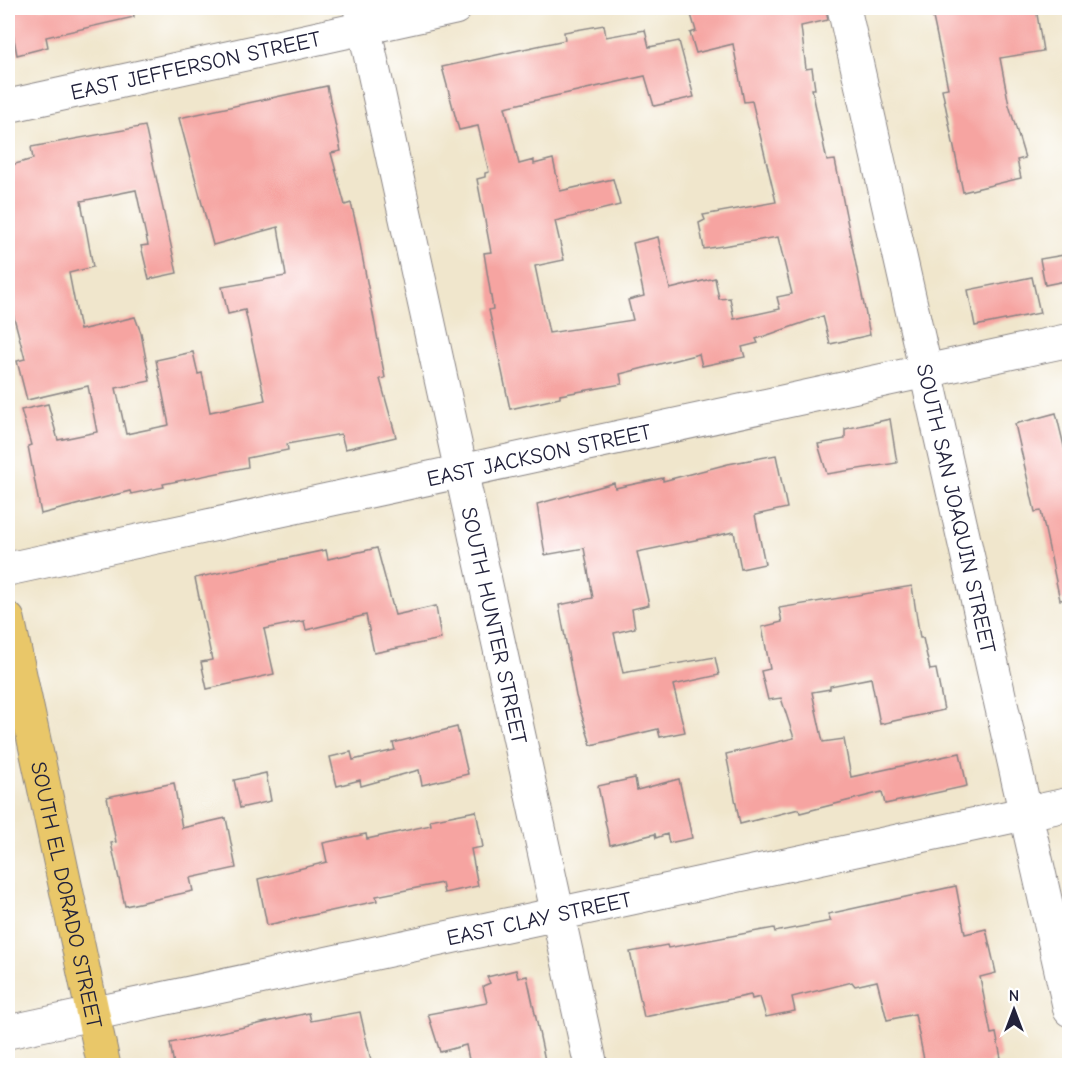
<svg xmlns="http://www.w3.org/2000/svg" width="1077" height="1073" viewBox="0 0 1077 1073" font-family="'Comic Neue',sans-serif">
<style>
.building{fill:#f6a4a1}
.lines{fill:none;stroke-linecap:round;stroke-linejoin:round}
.minor-casing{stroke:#898484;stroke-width:35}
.major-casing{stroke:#898484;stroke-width:35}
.minor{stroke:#fff;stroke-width:33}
.major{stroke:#e9c769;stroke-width:33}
.labels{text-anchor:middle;stroke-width:4.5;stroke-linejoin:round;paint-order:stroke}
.street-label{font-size:22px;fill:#22223b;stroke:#fff}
</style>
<rect width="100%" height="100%" fill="#fff"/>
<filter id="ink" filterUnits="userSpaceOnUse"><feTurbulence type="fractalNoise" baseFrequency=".0167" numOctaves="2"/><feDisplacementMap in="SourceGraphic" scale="12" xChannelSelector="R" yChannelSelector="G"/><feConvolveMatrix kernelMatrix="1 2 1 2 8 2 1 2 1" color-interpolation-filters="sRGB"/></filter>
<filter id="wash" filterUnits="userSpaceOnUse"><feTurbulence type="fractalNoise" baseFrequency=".008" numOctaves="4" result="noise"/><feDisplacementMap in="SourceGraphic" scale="24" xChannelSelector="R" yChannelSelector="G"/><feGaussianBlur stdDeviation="1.35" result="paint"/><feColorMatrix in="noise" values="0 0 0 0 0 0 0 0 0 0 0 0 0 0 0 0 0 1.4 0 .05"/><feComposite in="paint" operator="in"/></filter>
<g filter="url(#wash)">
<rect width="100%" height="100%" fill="#f0e6cc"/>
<g id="blocks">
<path class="building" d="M8,8H133L134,17L46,37L48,47L17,55Z
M689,8H826L828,20L801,26L806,69L812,68L815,89H812L827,161L835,160L870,335L830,344L823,316L756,339L758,343L742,347L745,357L702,366L699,354L620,374L622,384L560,395V398L510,409L489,310L493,309L484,253L491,252L477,179L485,177V173L489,172L478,126L459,130L442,67L565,40L564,32L604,25L606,37L645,30L649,47L679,41L694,97L654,106L645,76L505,107L519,164L534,160V164L553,159L560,191L613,179L620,205L555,221L564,260L535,266L549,333L633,320L628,300L644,296L633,243L658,237L670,289L715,278L719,299L730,298L734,319L780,309L777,297L792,294L778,237L704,249L699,223L705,220L703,215L776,202L752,101L744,102L733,44L696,53L690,33L696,31Z
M931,8H1036L1043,51L1000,58L1009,105L1025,158L1017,160L1021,178L963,192L942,89L948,88Z
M327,86L341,151L331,153L345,205L351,203L357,228L385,378L380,379L396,437L345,449L341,434L287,444L288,450L247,458L248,467L163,484L164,487L131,494L130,491L41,514L28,446L31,445L21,410L48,404L58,440L97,432L88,386L27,400L17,361L25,359L8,295V166L33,159L31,147L145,126L177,273L149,279L141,246L148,245L136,190L81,201L93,267L69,273L80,330L135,317L141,333L150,381L116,388L126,434L169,425L156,360L193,352L198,374L202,373L210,412L265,400L245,310L228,314L222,287L286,276L278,227L213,245L179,118Z
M1070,254V280L1045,285L1040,259Z
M1032,277L1040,313L975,326L968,290Z
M1056,413L1070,471V599L1060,600L1041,511L1035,512L1015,424Z
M890,419L897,463L827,474L818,444L845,439V429Z
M776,455L787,508L755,515L765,564L741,569L734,532L637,552L649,605L632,609L635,628L614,633L623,673L715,657L719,675L673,685L685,732L660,737L658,729L591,745L576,696L559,605L593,598L584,548L545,555L537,504L614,483L615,488L663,478V481L728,464Z
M377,548L395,615L436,606L441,639L374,653L366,615L306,630L304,621L264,629L274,674L207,689L201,662L212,660L195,578L326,550L328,559Z
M912,586L920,638H923L930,670L936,669L944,710L880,724L871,678L830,686V689L812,692L823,742L844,739L851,777L960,753L967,786L885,804L882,792L800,813L799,809L740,824L726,754L794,738L781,698L768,700L761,671L770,669L762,627L782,622L779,608Z
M457,727L468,774L422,785L419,770L361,786L360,780L337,786L330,757L351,752L353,760L395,750L393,743Z
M266,773L271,801L240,808L234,780Z
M635,778L637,790L679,779L692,838L669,843L667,834L656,838L655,834L610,845L598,786Z
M174,783L182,828L226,818L236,868L190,878L193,891L125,906L111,843L116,842L107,797Z
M476,811L483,847L471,849L478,886L444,893L442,883L376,896L377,901L267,925L258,879L327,862L323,843L366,834L367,839L431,825L430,820Z
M956,886L965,934L986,929L996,973L980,977L991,1034L996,1033L1001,1058L991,1061L992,1065H925L915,1014L887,1020L877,981L855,986L852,982L792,997L795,1011L766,1017L760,997L752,999L751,995L644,1017L630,952L667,945L668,948L774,928L775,932L831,921L828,914Z
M516,970L518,978L527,976L546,1065H470L466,1045L440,1052L428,1014L487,1003L483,986L490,983L487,977Z
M360,1012L372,1065H174L170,1043L309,1013L311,1021Z"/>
</g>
</g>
<g filter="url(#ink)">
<use href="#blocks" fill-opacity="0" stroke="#898484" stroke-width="1.5"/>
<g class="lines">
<defs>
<g id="minor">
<path id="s1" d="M360,8L591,1066"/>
<path id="s2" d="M844,8L1070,1010"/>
<path id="s3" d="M8,106L455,8"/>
<path id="s4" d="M8,569L1070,340"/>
<path id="s5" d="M8,1032L1070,804"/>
</g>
<g id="major">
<path id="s6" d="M8,619L104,1066"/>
</g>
</defs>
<use href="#minor" class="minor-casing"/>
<use href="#major" class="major-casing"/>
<use href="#minor" class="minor"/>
<use href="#major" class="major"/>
</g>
</g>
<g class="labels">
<g class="street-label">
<text dy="8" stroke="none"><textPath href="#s3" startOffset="192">EAST JEFFERSON STREET</textPath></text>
<text dy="8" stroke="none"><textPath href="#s4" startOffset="543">EAST JACKSON STREET</textPath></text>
<text dy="8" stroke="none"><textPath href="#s2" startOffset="513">SOUTH SAN JOAQUIN STREET</textPath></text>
<text dy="8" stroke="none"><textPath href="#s1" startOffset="632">SOUTH HUNTER STREET</textPath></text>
<text dy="8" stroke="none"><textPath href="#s6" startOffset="282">SOUTH EL DORADO STREET</textPath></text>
<text dy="8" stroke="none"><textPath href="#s5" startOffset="543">EAST CLAY STREET</textPath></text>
</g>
</g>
<rect width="1077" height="1073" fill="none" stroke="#fff" stroke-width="30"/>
<g transform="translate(1014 1010)" stroke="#ffffff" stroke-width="4.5" paint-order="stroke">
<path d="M0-4.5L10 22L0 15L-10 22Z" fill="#22223b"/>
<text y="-9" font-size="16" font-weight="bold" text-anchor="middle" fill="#22223b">N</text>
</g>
</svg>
